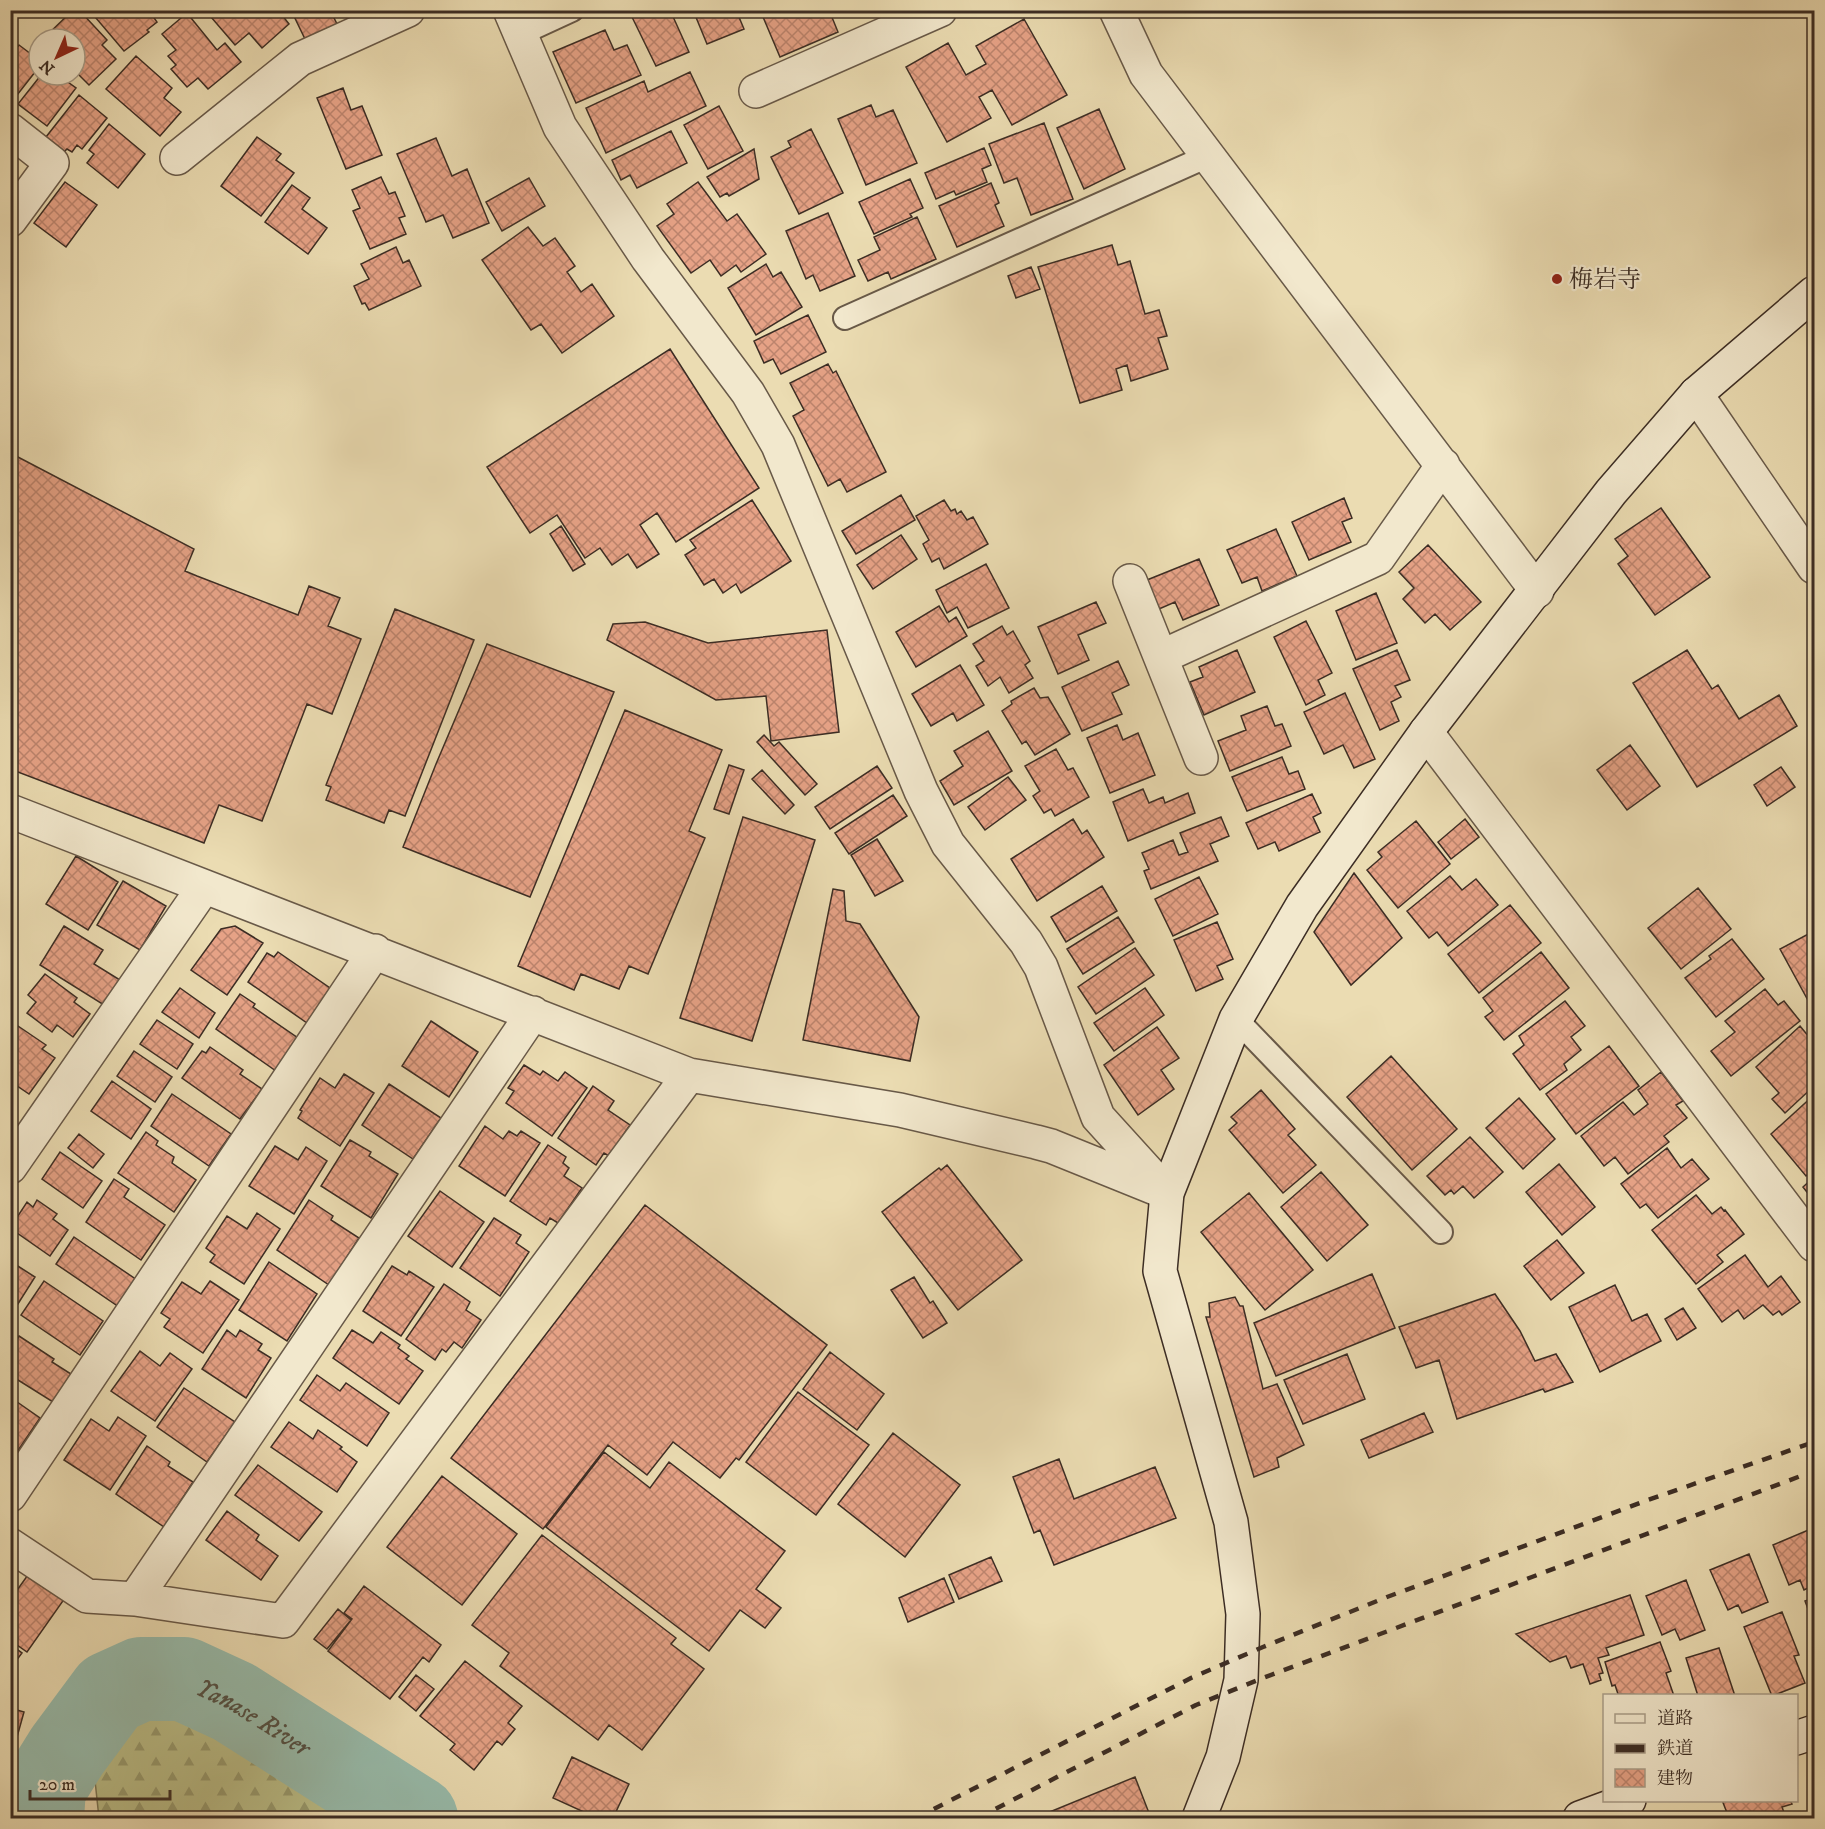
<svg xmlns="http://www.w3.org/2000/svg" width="1825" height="1829" viewBox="0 0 1825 1829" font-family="'IM FELL DW Pica','Noto Serif JP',serif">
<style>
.forest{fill:url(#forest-firs);stroke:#7c7656;stroke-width:1.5}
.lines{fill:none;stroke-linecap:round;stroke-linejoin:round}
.river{stroke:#98bcac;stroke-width:84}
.building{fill:url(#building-cross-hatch);stroke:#3c2d24;stroke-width:1.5}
.lane-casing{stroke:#685948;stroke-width:26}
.street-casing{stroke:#685948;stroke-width:36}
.secondary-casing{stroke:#3c2d24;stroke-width:36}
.lane{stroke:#f2e8cd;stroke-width:22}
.street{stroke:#f2e8cd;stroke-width:33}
.secondary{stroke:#f2e8cd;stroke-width:33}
.rail{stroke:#3c2d24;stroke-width:4.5;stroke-dasharray:10 10;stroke-linecap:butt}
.poi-dot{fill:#8f2418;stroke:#f2e8cd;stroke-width:2}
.labels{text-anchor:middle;stroke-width:4.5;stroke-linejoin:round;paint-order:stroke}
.poi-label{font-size:24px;fill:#3c2d24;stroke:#f2e8cd;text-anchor:start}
.water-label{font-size:26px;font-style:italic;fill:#535146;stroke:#f2e8cd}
</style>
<defs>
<pattern id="forest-firs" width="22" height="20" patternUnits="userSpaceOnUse" patternTransform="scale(1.5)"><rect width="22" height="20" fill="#bbbf89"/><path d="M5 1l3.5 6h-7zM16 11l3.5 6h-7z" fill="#999c70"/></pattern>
<pattern id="building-cross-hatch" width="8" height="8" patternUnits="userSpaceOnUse" patternTransform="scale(1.5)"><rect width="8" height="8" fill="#e6a286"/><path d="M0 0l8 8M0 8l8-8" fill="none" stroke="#bc846d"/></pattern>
</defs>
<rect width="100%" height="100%" fill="#ebdcb2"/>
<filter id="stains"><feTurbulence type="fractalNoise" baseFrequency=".00333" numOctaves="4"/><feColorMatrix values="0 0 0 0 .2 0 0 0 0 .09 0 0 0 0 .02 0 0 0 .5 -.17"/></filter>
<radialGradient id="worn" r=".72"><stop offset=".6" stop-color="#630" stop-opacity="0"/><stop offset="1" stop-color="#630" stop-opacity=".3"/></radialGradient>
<path class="forest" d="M161,1700L243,1720L380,1818H99L91,1743L119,1710Z"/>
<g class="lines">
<path class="river" id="s1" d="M42,1818L44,1788L67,1751L110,1693L141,1679H184L234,1702L416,1818"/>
</g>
<path class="building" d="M73,10H79L107,40L102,45L116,59L89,85L75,71V39H43Z
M152,10L150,12L157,22L147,30L149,32L124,51L90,11Z
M205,10H278L289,24L262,48L249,33L235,45Z
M291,10H330L337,24L305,39Z
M637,10H670L689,52L656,66L630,13Z
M693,10H736L744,29L707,44Z
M760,10H829L838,32L780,57Z
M187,13L217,50L225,43L241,62L208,89L198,78L187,87L171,69L176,65L168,56L176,50L162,34Z
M1024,19L1067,95L1012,125L992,90L979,97L991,118L947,142L906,67L948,43L966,75L986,64L976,46Z
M605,30L614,50L627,45L641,75L576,103L553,52Z
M19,45L39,60V67L10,104V56Z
M136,56L172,88L164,98L181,112L160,136L106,89Z
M690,72L706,106L606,153L586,108L644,81L648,92Z
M41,75H58L76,88L47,126L18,104Z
M343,88L351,110L362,106L382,155L346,169L317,98Z
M79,95L107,118L82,149L77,145L72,152L67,149L64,152L46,137Z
M871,105L876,117L893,110L917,163L866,185L838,119Z
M719,106L743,151L708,169L684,125Z
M1099,109L1125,169L1084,189L1057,128Z
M1044,123L1073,199L1031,215L1017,178L1004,183L989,144Z
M109,124L145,154L118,188L87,163L94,154L89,150Z
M811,129L843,193L799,214L771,157L791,147L788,141Z
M671,131L687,163L637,188L630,175L621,180L612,160Z
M257,137L281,154L276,160L294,173L261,216L221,186Z
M436,138L452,176L467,169L489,223L453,238L443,215L426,222L397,154Z
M984,148L991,165L982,169L987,182L956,195L954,191L936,199L925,173Z
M754,149L759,179L729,196L727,193L720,197L707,177Z
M381,177L389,194L395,192L405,216L399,218L406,234L370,249L353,211L360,208L352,190Z
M529,178L545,206L502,231L486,202Z
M910,179L923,208L910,214L912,217L874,234L859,202Z
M65,182L97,205L66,247L34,223Z
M698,182L727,221L737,214L766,254L741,272L736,265L721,276L710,260L691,273L657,226L674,214L667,204Z
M991,183L999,203L995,205L1004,226L957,247L939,206Z
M292,185L310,198L302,209L327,228L308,254L265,222Z
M828,213L855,276L820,291L813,275L806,279L786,231Z
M917,217L936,259L891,279L888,272L868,281L858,260L880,250L874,237Z
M528,227L543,246L555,238L575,266L567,272L581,292L592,284L614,316L562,353L541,324L531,330L482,260Z
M1112,245L1118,265L1130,261L1145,314L1159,310L1167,336L1158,338L1168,369L1131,381L1127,365L1116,369L1122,390L1080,403L1038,267Z
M396,247L403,263L409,260L421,286L369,310L365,303L362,304L354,286L369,279L361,264Z
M766,264L773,277L781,272L802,307L756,335L728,288Z
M1031,267L1040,289L1016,298L1008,276Z
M808,315L826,352L781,374L773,359L764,363L754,341Z
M670,349L759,488L676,542L657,513L640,525L659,554L637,568L628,554L612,565L600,548L585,558L557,515L530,533L487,467Z
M828,364L833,373L836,371L886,472L847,492L840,479L828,486L793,416L804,410L790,383Z
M16,456L194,549L185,571L197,576L298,615L309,586L340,598L328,626L361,639L332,714L307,704L262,821L219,805L204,843L10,769V470Z
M901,495L915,520L856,554L842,531Z
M1344,498L1352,518L1342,522L1351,542L1309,560L1292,522Z
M752,500L791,561L741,593L736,584L723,593L714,579L704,585L685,555L696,548L690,540Z
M944,500L951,511L955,509L957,514L961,511L967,520L973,517L988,544L944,569L939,558L932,562L923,544L929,540L916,516Z
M1661,508L1710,577L1655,615L1618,564L1628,556L1615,539Z
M561,526L585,564L573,571L550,534Z
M1276,529L1297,576L1262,591L1257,577L1242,583L1227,550Z
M901,535L917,559L873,589L857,565Z
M1428,545L1481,602L1450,630L1435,614L1425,623L1403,599L1414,588L1399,572Z
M1199,559L1219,605L1183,620L1175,602L1159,609L1147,580Z
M986,564L1009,608L968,628L957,607L947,613L936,590Z
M1376,593L1397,643L1356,660L1336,611Z
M1096,602L1106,623L1078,635L1089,660L1058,674L1038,627Z
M939,606L949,622L956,617L967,636L916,667L896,632Z
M395,609L474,640L405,816L389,810L384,823L326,800L331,787L326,785Z
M1306,621L1332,673L1318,680L1325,695L1306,705L1274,637Z
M645,622L708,643L827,630L839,732L771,741L766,696L716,700L607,640L613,624Z
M1002,626L1007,635L1013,631L1030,661L1025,665L1033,678L1009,693L1000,677L988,686L976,666L984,661L973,644Z
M487,644L614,692L530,897L403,847L436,764Z
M1237,650L1255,692L1204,715L1190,682L1203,677L1199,667Z
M1397,650L1410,680L1395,686L1401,697L1391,702L1399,721L1380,730L1353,669Z
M1687,650L1712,689L1718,685L1739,719L1779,695L1797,726L1697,787L1633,683Z
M1118,661L1129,685L1112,693L1122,714L1082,731L1062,687Z
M960,665L984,705L957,721L953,713L931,726L912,694Z
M1034,688L1040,698L1048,697L1070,734L1035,755L1026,741L1022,744L1002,711L1012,704L1011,701Z
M1345,693L1375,759L1354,768L1343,745L1324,754L1304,712Z
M1267,706L1275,726L1282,724L1291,746L1230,771L1218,741L1246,730L1241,716Z
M625,710L722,750L689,831L705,838L648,974L629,966L619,989L581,974L574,990L518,966Z
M1117,725L1123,740L1138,733L1155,775L1110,793L1087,738Z
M988,731L1012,771L954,805L940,781L963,766L954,751Z
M764,735L774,746L779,742L817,784L805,795L757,742Z
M1630,745L1660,786L1627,810L1597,770Z
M1056,749L1068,770L1073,768L1089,797L1055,816L1051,809L1044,813L1033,796L1040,791L1025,766Z
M1282,757L1289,774L1298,771L1305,789L1247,811L1232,777Z
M729,765L744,770L729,814L714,809Z
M877,766L892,788L830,829L815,807Z
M1781,767L1795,787L1767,806L1754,785Z
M762,770L794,805L785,814L752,779Z
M1008,777L1026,800L985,830L968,807Z
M1143,789L1149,803L1163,797L1165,803L1188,793L1195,813L1128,841L1113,802Z
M1312,794L1321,813L1313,817L1320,832L1279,851L1275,842L1258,849L1246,823Z
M893,795L907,816L849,854L835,833Z
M743,817L815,840L752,1041L680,1018Z
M1221,817L1229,836L1210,844L1218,861L1151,889L1144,871L1149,869L1142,853L1173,840L1179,855L1188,852L1180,833Z
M1073,819L1082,834L1087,830L1104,857L1037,901L1011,859Z
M1465,819L1479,837L1451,859L1438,842Z
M1416,821L1450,864L1398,908L1367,870L1382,857L1378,852Z
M877,839L903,881L875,896L851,855Z
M76,856L118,882L88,930L46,904Z
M1354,873L1402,938L1351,985L1314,932Z
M1450,876L1462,890L1476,879L1498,905L1448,946L1437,932L1429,938L1407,911Z
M1199,877L1218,914L1173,936L1155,899Z
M123,881L166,906L140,950L97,925Z
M1102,886L1117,911L1066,942L1051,917Z
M1698,888L1731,929L1681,969L1648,928Z
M833,889L844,891L846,921L860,924L919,1017L910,1061L803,1040Z
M1510,905L1541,943L1479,993L1448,954Z
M1118,917L1134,942L1083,974L1067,949Z
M1217,922L1233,959L1217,966L1223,979L1196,991L1174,940Z
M64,926L103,950L94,964L120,980L104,1005L40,965Z
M235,926L263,943L227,995L191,970L221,929Z
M1814,931V1002L1810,1004L1780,949Z
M1732,939L1764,979L1716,1017L1685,978L1711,959L1709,956Z
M1135,948L1154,975L1096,1014L1078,987Z
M278,952L330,988L307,1023L248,982L267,953L274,957Z
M1541,952L1569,988L1504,1040L1485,1017L1493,1011L1483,998Z
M45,974L77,998L74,1002L90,1014L73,1037L57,1025L52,1032L27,1013L36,1002L28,995Z
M180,988L215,1013L199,1038L162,1012Z
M1145,988L1164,1015L1114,1051L1094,1023Z
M1765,989L1778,1005L1784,1001L1800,1021L1731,1076L1711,1051L1735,1032L1725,1021Z
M240,994L255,1004L253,1007L298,1038L276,1071L216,1029Z
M1565,1001L1585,1026L1571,1037L1581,1050L1564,1064L1567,1070L1540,1090L1513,1054L1524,1045L1519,1036Z
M157,1020L193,1044L177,1069L140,1044Z
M431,1021L478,1052L449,1097L402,1066Z
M18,1026L46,1045L42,1049L55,1058L29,1094L10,1081V1037Z
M1800,1026L1814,1043V1086L1785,1113L1772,1099L1779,1093L1756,1067Z
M1157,1027L1179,1058L1161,1070L1174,1089L1138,1115L1104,1065Z
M1609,1046L1639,1086L1576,1134L1546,1094Z
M210,1047L243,1070L240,1074L262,1089L240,1119L182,1078L202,1051L206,1053Z
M134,1051L172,1077L155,1102L117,1076Z
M1391,1056L1457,1129L1412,1170L1347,1097Z
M524,1065L540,1075L543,1071L558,1081L565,1072L587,1088L552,1136L506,1103L514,1091L508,1088Z
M1661,1072L1683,1101L1676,1105L1687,1118L1664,1136L1669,1142L1628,1174L1615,1157L1604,1166L1581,1136L1623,1102L1634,1115L1648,1104L1638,1090Z
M344,1074L374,1093L340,1146L298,1118L302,1111L300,1110L320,1078L335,1088Z
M112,1081L151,1109L131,1139L91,1111Z
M389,1084L441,1118L413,1159L362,1125Z
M593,1086L614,1101L608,1110L630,1125L609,1156L604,1153L596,1165L558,1138Z
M1261,1090L1295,1129L1288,1135L1316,1165L1283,1193L1229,1130L1237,1123L1231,1117Z
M172,1094L231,1134L209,1166L151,1126Z
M1814,1095V1169L1806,1176L1771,1134Z
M1519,1098L1555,1139L1523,1169L1486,1128Z
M485,1126L503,1139L509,1131L517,1136L521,1131L540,1143L505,1196L459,1166Z
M146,1132L158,1141L156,1145L174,1157L172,1163L196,1180L174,1212L118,1173Z
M79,1134L104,1154L93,1168L68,1148Z
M1470,1137L1503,1172L1474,1198L1463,1186L1454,1194L1451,1190L1445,1195L1427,1176Z
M350,1140L371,1152L369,1156L398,1174L371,1218L321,1186Z
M548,1145L566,1157L563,1163L569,1168L564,1176L582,1188L558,1223L550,1218L546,1225L510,1201Z
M275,1146L298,1160L306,1147L327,1161L294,1214L249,1186Z
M1667,1148L1681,1168L1692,1159L1709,1179L1658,1218L1646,1204L1640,1208L1621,1184Z
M60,1152L102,1181L83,1208L42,1179Z
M1559,1164L1595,1207L1562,1235L1526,1192Z
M947,1165L1022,1260L958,1310L882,1212L939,1168L941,1170Z
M1321,1172L1368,1225L1327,1261L1281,1207Z
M1814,1177V1201L1803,1187Z
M114,1179L129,1189L124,1197L165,1225L141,1260L86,1222Z
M440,1191L484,1222L452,1267L408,1236Z
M1249,1193L1313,1270L1265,1310L1201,1232Z
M1696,1195L1712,1214L1721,1207L1724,1211L1725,1210L1744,1234L1717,1255L1723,1262L1696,1284L1652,1230Z
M37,1200L57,1214L53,1219L68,1230L50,1256L10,1228L27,1202L33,1207Z
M309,1200L333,1216L331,1220L359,1238L329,1285L277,1250Z
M645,1205L827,1345L739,1460L736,1458L720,1478L673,1442L647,1475L608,1445L543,1529L451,1458Z
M257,1213L280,1229L244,1284L210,1262L215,1255L206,1248L227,1216L247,1229Z
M494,1218L521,1235L516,1243L529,1252L500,1296L460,1268Z
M74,1237L137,1280L119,1307L56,1264Z
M1557,1240L1584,1273L1551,1300L1524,1266Z
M1745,1255L1768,1287L1781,1276L1800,1302L1782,1315L1779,1311L1773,1315L1763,1305L1744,1319L1738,1310L1722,1322L1698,1289Z
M10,1261L35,1277L16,1307L10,1304Z
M269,1262L317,1294L287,1341L239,1310Z
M392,1266L407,1275L409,1271L434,1287L401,1336L363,1311Z
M1372,1274L1395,1328L1276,1376L1254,1323Z
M914,1277L930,1303L933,1301L947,1323L923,1338L891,1290Z
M44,1281L103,1321L80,1355L21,1315Z
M210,1281L239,1300L203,1353L164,1327L170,1319L161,1313L182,1282L201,1294Z
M444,1284L470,1302L466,1310L481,1320L462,1348L454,1342L446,1352L442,1349L435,1360L406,1339Z
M1615,1285L1632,1321L1647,1314L1661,1341L1600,1372L1569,1307Z
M1495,1294L1520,1331L1535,1361L1556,1354L1573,1382L1545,1392L1543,1389L1457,1419L1439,1360L1416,1368L1399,1327Z
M1235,1297L1240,1306H1243L1263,1389L1277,1384L1304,1445L1277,1458L1279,1467L1254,1477L1206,1317H1210L1209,1303Z
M1683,1308L1696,1328L1677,1340L1665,1319Z
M227,1330L236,1337L240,1330L262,1344L258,1350L271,1358L246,1398L202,1369Z
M352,1330L373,1343L381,1332L400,1345L398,1348L409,1356L406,1359L423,1371L399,1404L333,1358Z
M19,1336L54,1359L52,1362L71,1374L53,1402L10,1375V1337L16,1341Z
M140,1351L160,1366L170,1353L192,1369L155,1421L111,1391Z
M830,1352L884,1394L857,1430L803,1389Z
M1347,1354L1365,1399L1303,1424L1284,1380Z
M317,1375L340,1391L346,1383L389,1413L367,1446L300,1400Z
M184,1388L235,1422L207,1462L157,1427Z
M798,1392L869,1445L816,1515L746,1462Z
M10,1397L40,1418L17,1452L10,1447Z
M1424,1413L1433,1432L1369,1458L1361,1440Z
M118,1417L146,1436L110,1490L64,1460L91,1419L109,1431Z
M289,1422L313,1439L318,1430L342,1447L340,1449L357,1462L337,1492L271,1447Z
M893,1433L960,1485L905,1557L838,1504Z
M147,1446L170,1462L168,1466L193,1482L164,1527L116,1494Z
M604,1452L650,1488L669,1462L785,1551L756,1589L781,1608L765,1628L740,1610L709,1651L546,1527Z
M1059,1459L1074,1499L1155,1467L1176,1518L1054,1565L1040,1530L1034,1533L1013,1477Z
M258,1465L322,1512L299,1541L235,1495Z
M442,1476L517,1534L462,1605L387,1547Z
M227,1511L259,1535L256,1540L278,1556L261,1580L206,1540Z
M1813,1528L1814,1532V1585L1804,1590L1800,1580L1789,1585L1773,1545Z
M542,1535L676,1638L671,1644L704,1669L642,1750L609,1725L598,1740L500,1666L509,1653L472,1625Z
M1749,1554L1768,1602L1742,1613L1738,1605L1728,1610L1710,1570Z
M991,1557L1002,1581L959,1599L949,1575Z
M30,1572L65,1598L27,1652L10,1640V1600Z
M944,1578L954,1602L908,1622L899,1598Z
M1686,1580L1705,1630L1680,1640L1675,1629L1662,1635L1646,1596Z
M364,1586L441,1645L429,1662L423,1657L390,1699L328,1651L352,1619L344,1613Z
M1630,1595L1644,1635L1606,1648L1609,1655L1598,1658L1603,1673L1599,1674L1601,1680L1590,1684L1583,1664L1571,1668L1566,1656L1550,1662L1516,1634Z
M1814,1598V1625L1805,1601Z
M338,1609L351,1620L327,1649L314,1639Z
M1782,1612L1799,1655L1794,1656L1805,1683L1772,1696L1744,1627Z
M1660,1642L1671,1671L1666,1673L1674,1696L1618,1694L1615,1685L1612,1686L1605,1662Z
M10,1644L22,1653L10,1669Z
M1719,1648L1735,1696H1698L1686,1658Z
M465,1661L522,1706L508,1723L515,1729L502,1745L497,1741L474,1770L450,1750L455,1744L420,1716Z
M416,1675L434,1689L416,1711L399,1697Z
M10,1708L24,1712L10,1762Z
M572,1757L629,1784L613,1818H597L553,1798Z
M1135,1777L1149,1813L1135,1818H1035Z
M1722,1800H1790L1792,1804L1782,1807L1786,1818H1729Z"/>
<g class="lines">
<defs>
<path id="lane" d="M520,34L572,10
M845,318L1208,156
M1236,1019L1441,1232"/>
<path id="street" d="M510,10L560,127L648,259L748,393L778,445L921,791L948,844L1026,942L1041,967L1098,1117L1167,1193
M1116,10L1146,74L1537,591
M756,91L940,10
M10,130L52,163L10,220
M177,158L300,59L408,10
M1696,394L1814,567
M1130,581L1201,758
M1161,657L1378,558L1443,465
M1426,732L1814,1245
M10,811L689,1075L900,1110L1036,1142L1051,1146L1160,1190
M10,1167L204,887
M10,1495L375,951
M10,1545L87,1596L135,1599L283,1621L689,1075
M135,1599L533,1013"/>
<path id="secondary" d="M1796,1738L1814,1732
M1199,1818L1223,1757L1241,1680L1243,1614L1231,1522L1160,1271L1167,1193L1236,1019L1302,906L1426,732L1611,492L1696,394L1814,293
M1580,1818L1629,1800"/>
</defs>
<use href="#lane" class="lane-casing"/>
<use href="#street" class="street-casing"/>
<use href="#secondary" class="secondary-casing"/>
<use href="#lane" class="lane"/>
<use href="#street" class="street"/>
<use href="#secondary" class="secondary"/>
<path class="rail" d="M916,1818L1191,1678L1263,1647L1387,1597L1648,1500L1814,1442
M978,1818L1196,1705L1263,1678L1814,1471"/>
</g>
<circle class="poi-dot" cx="1557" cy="279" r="6"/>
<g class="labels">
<g class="poi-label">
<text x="1569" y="287">梅岩寺</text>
</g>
<g class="water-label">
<text dy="9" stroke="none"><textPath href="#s1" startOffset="302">Yanase River</textPath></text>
</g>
</g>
<rect width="1825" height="1829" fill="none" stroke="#ebdcb2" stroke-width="36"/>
<rect x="12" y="12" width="1801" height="1805" fill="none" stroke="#3c2d24" stroke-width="3"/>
<rect x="18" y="18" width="1789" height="1793" fill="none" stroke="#3c2d24" stroke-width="1.5"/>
<rect x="1603" y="1694" width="195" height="108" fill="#f2e8cd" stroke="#a99d89" stroke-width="1.5"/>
<rect x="1615" y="1714" width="30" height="9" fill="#f2e8cd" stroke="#a99d89" stroke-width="1.5"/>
<text x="1657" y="1724" font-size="18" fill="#3c2d24">道路</text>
<rect x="1615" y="1744" width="30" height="9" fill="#3c2d24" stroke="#a99d89" stroke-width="1.5"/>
<text x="1657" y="1754" font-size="18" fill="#3c2d24">鉄道</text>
<rect x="1615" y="1769" width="30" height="18" fill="url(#building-cross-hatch)" stroke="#a99d89" stroke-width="1.5"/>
<text x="1657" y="1784" font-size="18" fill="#3c2d24">建物</text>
<g transform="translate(57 57) rotate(224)"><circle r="28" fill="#f2e8cd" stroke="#a99d89" stroke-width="1.5"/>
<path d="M0-4.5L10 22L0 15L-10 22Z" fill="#8f2418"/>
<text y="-9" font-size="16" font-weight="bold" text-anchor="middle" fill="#3c2d24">N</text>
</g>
<path d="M30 1790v9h140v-9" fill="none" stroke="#3c2d24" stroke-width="3"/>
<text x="39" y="1790" font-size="18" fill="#3c2d24" stroke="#f2e8cd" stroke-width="4.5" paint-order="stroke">20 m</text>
<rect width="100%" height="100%" filter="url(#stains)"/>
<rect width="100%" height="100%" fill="url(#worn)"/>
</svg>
